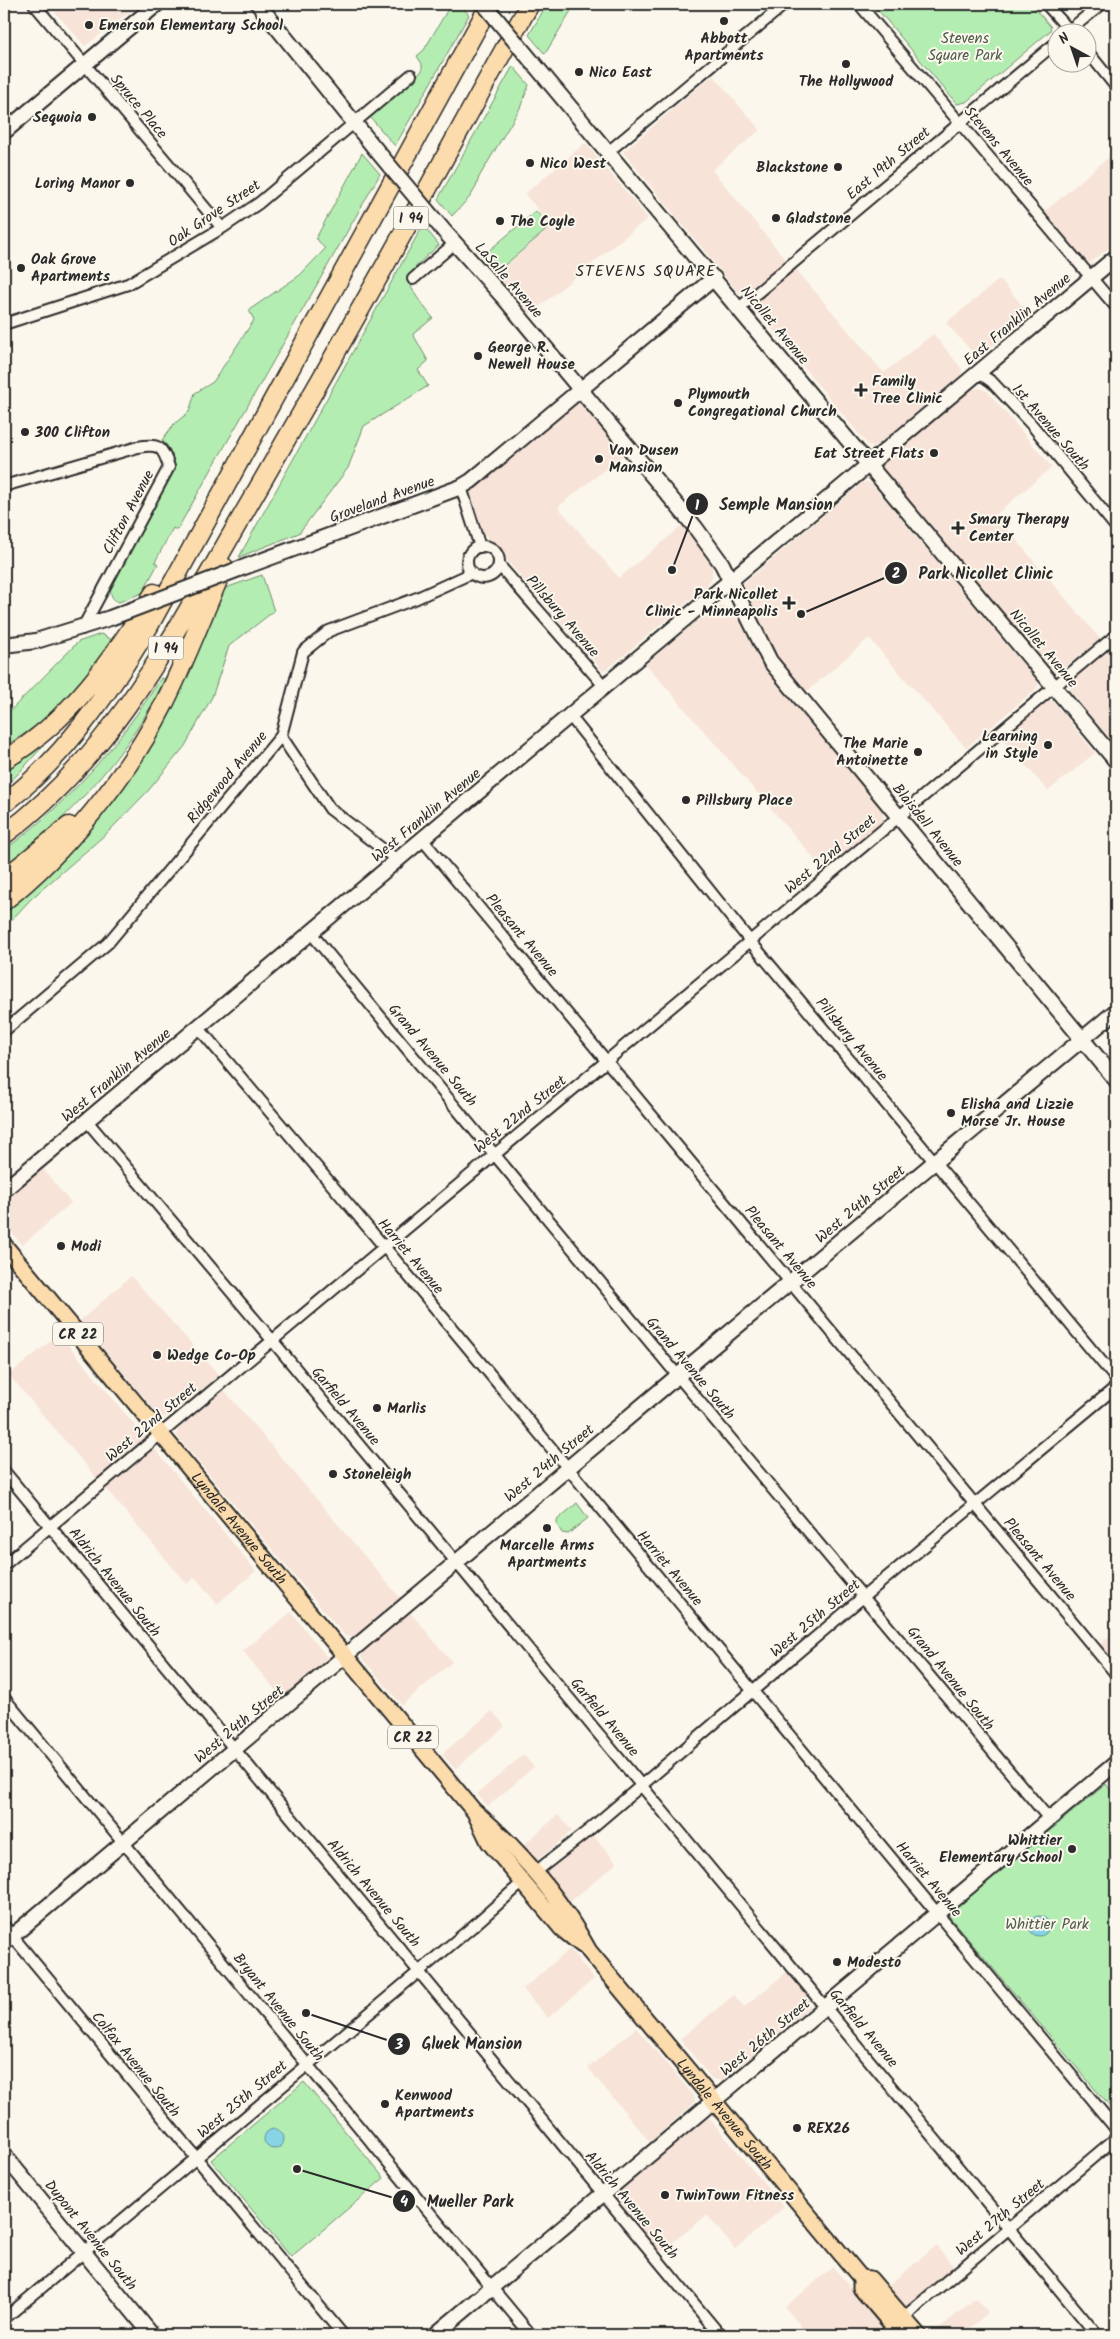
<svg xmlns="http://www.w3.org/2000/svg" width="1120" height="2339" viewBox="0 0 1120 2339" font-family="Kalam,sans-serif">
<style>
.built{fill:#f7e3d8}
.green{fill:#b4edb1;stroke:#708c6e}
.water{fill:#86d4e5;stroke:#62909b}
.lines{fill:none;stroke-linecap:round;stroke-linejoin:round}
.street-casing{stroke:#2b2b2b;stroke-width:14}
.secondary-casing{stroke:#2b2b2b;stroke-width:18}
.primary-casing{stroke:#2b2b2b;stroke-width:19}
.highway-casing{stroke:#2b2b2b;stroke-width:21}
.street{stroke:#fbf7ec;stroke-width:10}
.secondary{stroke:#fbf7ec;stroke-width:14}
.primary{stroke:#fcdcac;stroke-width:15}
.highway{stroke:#fcdcac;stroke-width:18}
.secondary-bridge-casing{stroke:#2b2b2b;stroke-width:18;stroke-linecap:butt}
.secondary-bridge{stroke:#fbf7ec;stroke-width:14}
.poi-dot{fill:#2b2b2b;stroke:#fbf7ec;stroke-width:2}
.labels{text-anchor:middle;stroke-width:4;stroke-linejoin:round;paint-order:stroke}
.shield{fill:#fbf7ec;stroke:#696865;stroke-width:1}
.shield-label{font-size:14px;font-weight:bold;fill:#2b2b2b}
.poi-label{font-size:15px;font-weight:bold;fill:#2b2b2b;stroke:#fbf7ec;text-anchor:start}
.park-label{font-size:15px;fill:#4d5c4c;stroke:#fbf7ec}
.street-label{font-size:15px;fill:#2b2b2b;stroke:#fbf7ec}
.neighbourhood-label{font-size:16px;letter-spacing:1px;fill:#2b2b2b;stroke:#fbf7ec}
.leader{fill:none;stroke:#2b2b2b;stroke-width:2}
.callout-dot{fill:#2b2b2b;stroke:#fbf7ec;stroke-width:2}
.mark-label{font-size:15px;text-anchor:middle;font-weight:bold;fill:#fff}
.callout-label{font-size:16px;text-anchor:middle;font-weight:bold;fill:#2b2b2b;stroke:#fbf7ec;stroke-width:4;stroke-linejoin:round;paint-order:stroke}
</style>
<rect width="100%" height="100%" fill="#fbf7ec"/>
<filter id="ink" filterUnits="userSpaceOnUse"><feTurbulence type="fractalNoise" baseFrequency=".02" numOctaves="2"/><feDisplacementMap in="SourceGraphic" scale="10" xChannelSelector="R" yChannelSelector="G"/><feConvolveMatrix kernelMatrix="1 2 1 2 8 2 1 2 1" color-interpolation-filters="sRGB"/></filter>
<g filter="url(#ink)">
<path class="built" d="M48,4H140L85,46Z
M714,76L760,130L712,170L786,260L747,293L738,292L623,152L709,78Z
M585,143L648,218L529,315L494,276L552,226L525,194Z
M1116,151V243L1088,264L1084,262L1044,212Z
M795,268L884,373L933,334L962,369L961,376L876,446L872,447L868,445L754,307L755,300Z
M1000,279L1030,315L978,358L946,323Z
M980,388L987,391L1052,467L995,515L1100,639L1060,671L1050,669L882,470L884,461L973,389Z
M574,402L582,403L624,454L558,507L619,578L683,525L712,565V577L707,586L607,669L602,670L478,527L467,493Z
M867,482L871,483L1037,681L1038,686L1036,689L966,748L869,638L804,694L776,658L741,590L744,583L862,483Z
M722,606L729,608L737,615L763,666L883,808L884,820L824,870L646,664L711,609Z
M1116,642V747L1070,690L1069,681Z
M1048,700L1053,701L1095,753L1048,791L1001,737L1043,702Z
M43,1169L71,1203L22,1245L4,1223V1202Z
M131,1276L219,1375L170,1416L164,1417L159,1415L80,1321Z
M59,1334L256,1571L217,1604L195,1577L187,1584L9,1375Z
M224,1390L400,1598L353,1637L345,1636L177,1436L178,1429Z
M409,1611L452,1662L402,1705L361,1657V1653Z
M291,1612L327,1657L324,1663L282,1698L243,1651Z
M1116,1631V1663L1100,1644Z
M492,1711L505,1726L455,1769L442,1754Z
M523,1755L534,1767L488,1806L477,1794Z
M558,1815L572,1831L535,1862L520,1848Z
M591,1833L617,1863L567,1904L545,1874Z
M570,1949L594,1979L548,2018L523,1989Z
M787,1972L810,2000V2007L722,2081L712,2079L680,2039L734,1995L744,2007Z
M636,2028L694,2096L695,2101L692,2105L650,2142L588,2068Z
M709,2118L784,2207L735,2249L707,2215L659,2253L613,2195L704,2119Z
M936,2246L954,2267L907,2306H901L885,2288Z
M833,2267L882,2325L881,2328L873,2335H808L785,2307Z
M976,2298L988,2313L962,2335H931Z"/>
<path class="green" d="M451,4H460L469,15L395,146L370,117L422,71V64L417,56L424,50Z
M547,4H575L545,54L529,35Z
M873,4H1031L1051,27L1050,31L966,102L957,104Z
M513,66L529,85L520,108L479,177L476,187L470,197L452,216L438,199Z
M362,153L380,174L177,530L173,528L155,562L158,564L142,593L119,602C112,600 111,595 110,589L173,472C175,459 172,450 162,440L174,424L189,412L195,393L213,382L254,320L249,310L300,275L325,249L316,238Z
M536,211L550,227L500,269L486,253Z
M423,225L439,245C401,278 402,279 433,318L413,334L428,361L418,370L428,386L364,426L348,468L299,533L239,557Z
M262,575L274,611L229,646L212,697L185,746L148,791L107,833L31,899L4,928V908L94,819L220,590Z
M101,634L114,641C85,683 49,722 4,746V717L78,642Z
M161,678L165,679C132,750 67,822 4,867V850C67,805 120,743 161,678Z
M53,735L18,774L4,787V764Z
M577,1503L588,1518L568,1534L562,1533L557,1525V1520Z
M1106,1784L1116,1797V2114L948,1915Z
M304,2082L384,2178L291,2257L211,2160Z"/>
<path class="water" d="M1029 1926a10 10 0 1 1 20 0a10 10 0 1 1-20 0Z
M264 2139a10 10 0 1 1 20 0a10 10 0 1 1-20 0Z"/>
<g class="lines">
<defs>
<path id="street" d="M34,4L222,228
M859,4L1116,307
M1046,4L1071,32
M1067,32L1102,4
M1088,52L1116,87
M608,152L785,4
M413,279L455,243
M739,308L1058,41
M4,324L128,284L222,228L259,203L411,75
M979,373L992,382L1032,425L1116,527
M4,486L138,447C159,443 163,447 169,467L82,629
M461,487L480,547
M467 562a16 16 0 1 1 32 0a16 16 0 1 1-32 0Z
M499,565L605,687
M570,716L750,941L1116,1379
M281,736L330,809L397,860
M422,839L1116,1674
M311,933L678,1376L1050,1820
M198,1027L392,1256L1116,2129
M4,1031L108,943L281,736L303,652L329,631L417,598L472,573
M87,1121L272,1340L1097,2335
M4,1471L720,2335
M4,1565L1116,635
M4,1698L531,2335
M534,1873L589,1830L850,1608L1116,1387
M4,1926L343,2335
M903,2318L1116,2138
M4,2319L471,1928L523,1882
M884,2335L894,2327"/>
<path id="secondary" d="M258,4L377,151
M534,64L1116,761
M4,132L157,4
M444,231L504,298L695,527L722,564L770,661L1116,1080
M239,569L461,487L471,481L714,278
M4,645L36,641L110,618
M4,1190L1116,257
M4,1943L687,1368L1116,1011
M4,2155L152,2335
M435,2335L1116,1763"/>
<g id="primary">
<path id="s1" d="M4,1245L473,1810C519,1849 560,1898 589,1951L861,2278V2288L901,2335"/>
<path d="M476,1815L489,1842L562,1929L582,1945"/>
<path d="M861,2278L870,2279L918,2335"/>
</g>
<path id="highway" d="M4,760C70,722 114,657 154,593
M4,804C65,757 110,691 149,626L490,4
M4,835C115,753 177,628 245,511C305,408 364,304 422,199C458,134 493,68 530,4
M4,879L69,826
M4,901C65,853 128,775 163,706C186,661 203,613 224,567"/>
</defs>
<use href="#street" class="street-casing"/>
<use href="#secondary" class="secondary-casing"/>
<use href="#primary" class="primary-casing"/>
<use href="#highway" class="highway-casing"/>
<use href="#street" class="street"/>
<use href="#secondary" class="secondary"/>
<use href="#primary" class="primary"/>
<use href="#highway" class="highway"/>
<defs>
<path id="secondary-bridge" d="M484,4L534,64
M377,151L444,231
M110,618L239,569"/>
</defs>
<use href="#secondary-bridge" class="secondary-bridge-casing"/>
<use href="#secondary-bridge" class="secondary-bridge"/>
</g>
</g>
<g class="poi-dot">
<circle cx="724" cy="21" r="5"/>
<circle cx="89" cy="25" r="5"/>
<circle cx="846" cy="64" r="5"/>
<circle cx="579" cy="72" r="5"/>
<circle cx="92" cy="117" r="5"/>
<circle cx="530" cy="163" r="5"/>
<circle cx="838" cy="167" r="5"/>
<circle cx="130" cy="183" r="5"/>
<circle cx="776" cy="218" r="5"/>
<circle cx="500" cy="221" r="5"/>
<circle cx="21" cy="268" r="5"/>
<circle cx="478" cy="356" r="5"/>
<path d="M858.5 382.5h5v5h5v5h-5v5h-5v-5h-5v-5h5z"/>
<circle cx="678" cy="403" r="5"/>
<circle cx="25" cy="432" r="5"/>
<circle cx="934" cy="453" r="5"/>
<circle cx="599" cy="459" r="5"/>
<path d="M955.5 520.5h5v5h5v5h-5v5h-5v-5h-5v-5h5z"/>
<path d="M786.5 595.5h5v5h5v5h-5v5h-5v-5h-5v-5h5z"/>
<circle cx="1048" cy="745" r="5"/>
<circle cx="918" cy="752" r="5"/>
<circle cx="686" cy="800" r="5"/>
<circle cx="951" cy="1113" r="5"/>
<circle cx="61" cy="1246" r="5"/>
<circle cx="157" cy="1355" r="5"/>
<circle cx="377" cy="1408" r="5"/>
<circle cx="333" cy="1474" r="5"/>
<circle cx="547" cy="1528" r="5"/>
<circle cx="1072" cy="1849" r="5"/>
<circle cx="837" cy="1962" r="5"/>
<circle cx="385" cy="2104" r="5"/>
<circle cx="797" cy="2128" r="5"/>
<circle cx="665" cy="2195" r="5"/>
</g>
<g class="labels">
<g class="shield">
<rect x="393.5" y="206.5" width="35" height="23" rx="4"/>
<rect x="148.5" y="636.5" width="35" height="23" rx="4"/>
<rect x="53" y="1322.5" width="50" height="23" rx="4"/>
<rect x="388" y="1725.5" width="50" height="23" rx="4"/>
</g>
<g class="shield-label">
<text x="411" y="223">I 94</text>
<text x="166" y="653">I 94</text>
<text x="78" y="1339">CR 22</text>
<text x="413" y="1742">CR 22</text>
</g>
<g class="poi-label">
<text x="99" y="30">Emerson Elementary School</text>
<text x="724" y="43" text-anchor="middle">Abbott<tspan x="724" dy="17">Apartments</tspan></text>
<text x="589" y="77">Nico East</text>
<text x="846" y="86" text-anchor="middle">The Hollywood</text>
<text x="82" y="122" text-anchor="end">Sequoia</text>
<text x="540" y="168">Nico West</text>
<text x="828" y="172" text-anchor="end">Blackstone</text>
<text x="120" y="188" text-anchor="end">Loring Manor</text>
<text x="786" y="223">Gladstone</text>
<text x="510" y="226">The Coyle</text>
<text x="31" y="264">Oak Grove<tspan x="31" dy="17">Apartments</tspan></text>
<text x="488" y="352">George R.<tspan x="488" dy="17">Newell House</tspan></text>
<text x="872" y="386">Family<tspan x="872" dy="17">Tree Clinic</tspan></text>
<text x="688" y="399">Plymouth<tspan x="688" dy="17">Congregational Church</tspan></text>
<text x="35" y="437">300 Clifton</text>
<text x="609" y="455">Van Dusen<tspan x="609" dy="17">Mansion</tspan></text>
<text x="924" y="458" text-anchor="end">Eat Street Flats</text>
<text x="969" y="524">Smary Therapy<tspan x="969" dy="17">Center</tspan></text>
<text x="778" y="599" text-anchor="end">Park Nicollet<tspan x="778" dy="17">Clinic - Minneapolis</tspan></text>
<text x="1038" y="741" text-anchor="end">Learning<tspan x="1038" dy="17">in Style</tspan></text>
<text x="908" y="748" text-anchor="end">The Marie<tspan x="908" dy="17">Antoinette</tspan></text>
<text x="696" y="805">Pillsbury Place</text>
<text x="961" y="1109">Elisha and Lizzie<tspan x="961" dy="17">Morse Jr. House</tspan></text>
<text x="71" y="1251">Modi</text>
<text x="167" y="1360">Wedge Co-Op</text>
<text x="387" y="1413">Marlis</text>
<text x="343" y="1479">Stoneleigh</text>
<text x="547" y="1550" text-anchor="middle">Marcelle Arms<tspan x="547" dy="17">Apartments</tspan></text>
<text x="1062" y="1845" text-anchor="end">Whittier<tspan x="1062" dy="17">Elementary School</tspan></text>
<text x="847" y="1967">Modesto</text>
<text x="395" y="2100">Kenwood<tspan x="395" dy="17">Apartments</tspan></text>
<text x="807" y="2133">REX26</text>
<text x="675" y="2200">TwinTown Fitness</text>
</g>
<g class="park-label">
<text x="965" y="43">Stevens<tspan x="965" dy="17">Square Park</tspan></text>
<text x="1047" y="1929">Whittier Park</text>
</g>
<g class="street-label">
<text transform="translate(139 106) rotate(50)" y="5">Spruce Place</text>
<text transform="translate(999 146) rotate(50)" y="5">Stevens Avenue</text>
<text transform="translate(888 163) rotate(-40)" y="5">East 19th Street</text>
<text transform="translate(214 213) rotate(-34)" y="5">Oak Grove Street</text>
<text transform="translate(509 280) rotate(49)" y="5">LaSalle Avenue</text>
<text transform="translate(1017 319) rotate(-40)" y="5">East Franklin Avenue</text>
<text transform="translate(775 325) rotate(50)" y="5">Nicollet Avenue</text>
<text transform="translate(1051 427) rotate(49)" y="5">1st Avenue South</text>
<text transform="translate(382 499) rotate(-20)" y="5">Groveland Avenue</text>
<text transform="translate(128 512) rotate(-62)" y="5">Clifton Avenue</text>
<text transform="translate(563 616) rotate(49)" y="5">Pillsbury Avenue</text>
<text transform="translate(1044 648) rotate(50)" y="5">Nicollet Avenue</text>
<text transform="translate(227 777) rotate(-50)" y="5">Ridgewood Avenue</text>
<text transform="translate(426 815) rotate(-40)" y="5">West Franklin Avenue</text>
<text transform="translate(928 825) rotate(51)" y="5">Blaisdell Avenue</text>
<text transform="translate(830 854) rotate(-40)" y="5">West 22nd Street</text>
<text transform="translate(522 935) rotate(50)" y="5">Pleasant Avenue</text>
<text transform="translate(852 1039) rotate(50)" y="5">Pillsbury Avenue</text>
<text transform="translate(433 1055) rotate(50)" y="5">Grand Avenue South</text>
<text transform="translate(116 1075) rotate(-40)" y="5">West Franklin Avenue</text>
<text transform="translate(520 1114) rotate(-39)" y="5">West 22nd Street</text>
<text transform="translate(860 1204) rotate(-40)" y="5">West 24th Street</text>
<text transform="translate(781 1247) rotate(50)" y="5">Pleasant Avenue</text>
<text transform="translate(411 1256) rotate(50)" y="5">Harriet Avenue</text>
<text transform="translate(691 1368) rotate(50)" y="5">Grand Avenue South</text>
<text transform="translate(346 1406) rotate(50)" y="5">Garfield Avenue</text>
<text transform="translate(151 1422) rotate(-40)" y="5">West 22nd Street</text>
<text transform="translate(549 1463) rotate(-40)" y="5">West 24th Street</text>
<text dy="5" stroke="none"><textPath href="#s1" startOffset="368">Lyndale Avenue South</textPath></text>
<text transform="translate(1040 1559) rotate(50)" y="5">Pleasant Avenue</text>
<text transform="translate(670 1568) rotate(50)" y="5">Harriet Avenue</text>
<text transform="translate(115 1582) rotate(51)" y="5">Aldrich Avenue South</text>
<text transform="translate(815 1618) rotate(-40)" y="5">West 25th Street</text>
<text transform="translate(951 1678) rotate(51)" y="5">Grand Avenue South</text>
<text transform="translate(605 1717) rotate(50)" y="5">Garfield Avenue</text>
<text transform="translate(239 1724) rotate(-40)" y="5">West 24th Street</text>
<text transform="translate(929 1879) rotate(50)" y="5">Harriet Avenue</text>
<text transform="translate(374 1893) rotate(50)" y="5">Aldrich Avenue South</text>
<text transform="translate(279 2007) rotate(51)" y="5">Bryant Avenue South</text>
<text transform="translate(864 2028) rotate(50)" y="5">Garfield Avenue</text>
<text transform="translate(765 2037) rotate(-40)" y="5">West 26th Street</text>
<text transform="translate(136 2064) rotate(51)" y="5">Colfax Avenue South</text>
<text transform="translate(242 2099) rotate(-40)" y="5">West 25th Street</text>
<text dy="5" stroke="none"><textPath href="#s1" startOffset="1130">Lyndale Avenue South</textPath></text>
<text transform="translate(632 2205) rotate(50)" y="5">Aldrich Avenue South</text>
<text transform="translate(1000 2217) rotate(-40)" y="5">West 27th Street</text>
<text transform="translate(91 2235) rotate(51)" y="5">Dupont Avenue South</text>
</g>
<g class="neighbourhood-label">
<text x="646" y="276">STEVENS SQUARE</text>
</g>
</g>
<path class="leader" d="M672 570L697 504M801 614L896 573M306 2013L399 2044M297 2169L404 2201"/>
<g class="callout-dot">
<circle cx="672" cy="570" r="5"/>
<circle cx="801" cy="614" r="5"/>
<circle cx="306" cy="2013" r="5"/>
<circle cx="297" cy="2169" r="5"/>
<circle cx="697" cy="504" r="12"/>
<circle cx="896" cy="573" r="12"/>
<circle cx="399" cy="2044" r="12"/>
<circle cx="404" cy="2201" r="12"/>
</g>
<g class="mark-label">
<text x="697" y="510">1</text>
<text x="896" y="578">2</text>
<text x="399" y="2049">3</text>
<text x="404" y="2206">4</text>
</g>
<g class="callout-label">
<text x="776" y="510">Semple Mansion</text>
<text x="986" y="579">Park Nicollet Clinic</text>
<text x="472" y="2049">Gluek Mansion</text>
<text x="470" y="2207">Mueller Park</text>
</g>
<rect width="1120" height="2339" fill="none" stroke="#fbf7ec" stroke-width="20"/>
<rect x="10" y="10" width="1100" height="2319" fill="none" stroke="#2b2b2b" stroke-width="2" filter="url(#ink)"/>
<g transform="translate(1072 48) rotate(320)"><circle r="24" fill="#fbf7ec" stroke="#a8a59f"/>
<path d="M0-4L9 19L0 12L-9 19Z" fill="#2b2b2b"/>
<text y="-8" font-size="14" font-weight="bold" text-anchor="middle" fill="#2b2b2b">N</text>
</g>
</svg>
